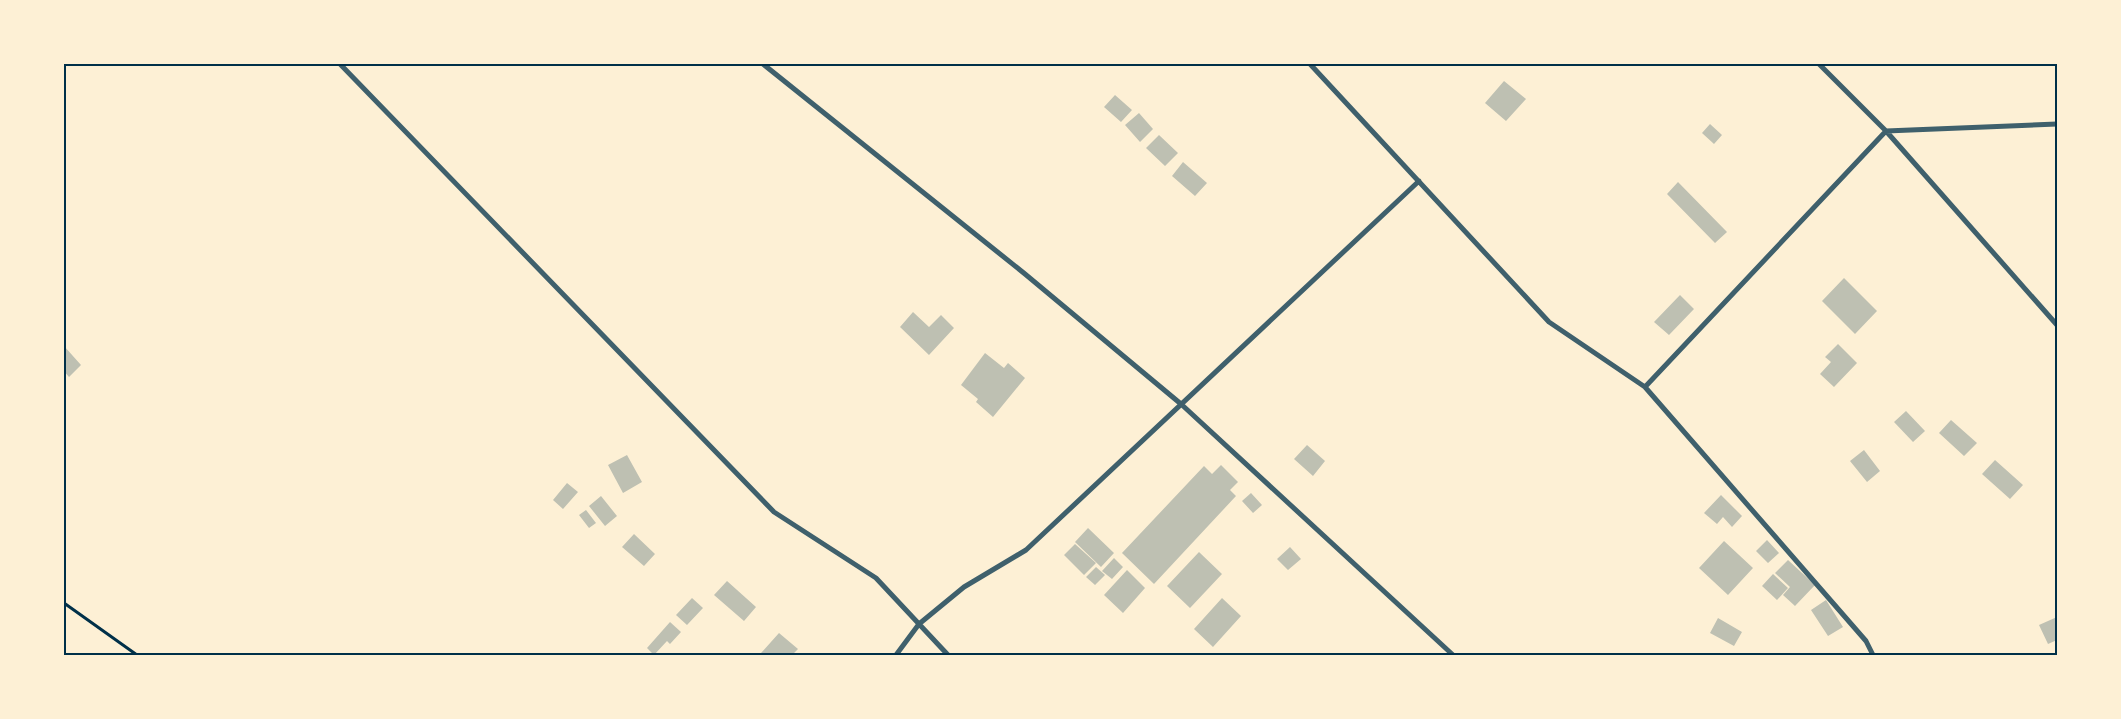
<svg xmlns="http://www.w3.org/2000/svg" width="2121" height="719" viewBox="0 0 2121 719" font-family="Signika,sans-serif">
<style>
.building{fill:#bec0b2}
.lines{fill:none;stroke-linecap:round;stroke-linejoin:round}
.path{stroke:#003049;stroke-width:3}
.minor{stroke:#3f606c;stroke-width:5}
.neatline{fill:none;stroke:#003049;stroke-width:2}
</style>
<rect width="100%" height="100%" fill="#fdf0d5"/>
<path class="building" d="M1504,81L1526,99L1506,121L1485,103Z
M1115,95L1132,110L1121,122L1104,107Z
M1139,113L1153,129L1140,142L1125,125Z
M1710,124L1722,135L1714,144L1702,133Z
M1159,135L1178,153L1165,166L1146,148Z
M1183,162L1207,183L1195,196L1172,176Z
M1678,182L1727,232L1715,243L1667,194Z
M1844,278L1877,311L1855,334L1822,301Z
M1680,295L1694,309L1669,335L1654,322Z
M913,312L929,327L941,315L954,328L929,355L900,327Z
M1838,344L1857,363L1834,387L1820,374L1831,362L1825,357Z
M64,346L81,365L69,377L64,371Z
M985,353L1004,368L1008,363L1025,378L993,417L976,402L978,399L961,385Z
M1906,411L1925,431L1913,442L1894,422Z
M1951,420L1977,443L1964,456L1939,433Z
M1307,445L1325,461L1313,476L1294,459Z
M1864,450L1880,471L1867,482L1850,461Z
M627,455L642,482L623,493L608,465Z
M1995,460L2023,485L2010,499L1982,474Z
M1221,465L1238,482L1230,490L1236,496L1154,584L1122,553L1204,466L1212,474Z
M567,483L578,492L563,509L553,500Z
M1251,493L1262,505L1253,513L1242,501Z
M1721,495L1742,516L1732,527L1723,517L1717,524L1704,513Z
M601,496L617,516L605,526L589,506Z
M586,510L596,523L589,528L579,515Z
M1088,528L1114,553L1101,567L1075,542Z
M634,534L655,554L644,566L622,547Z
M1767,540L1779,553L1768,563L1756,551Z
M1724,541L1753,568L1728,595L1699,568Z
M1075,544L1096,563L1084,575L1064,555Z
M1290,547L1301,559L1288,570L1277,559Z
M1199,552L1222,574L1190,608L1167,586Z
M1114,558L1123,567L1112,579L1102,571Z
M1788,560L1815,585L1795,606L1783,595L1790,587L1775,573Z
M1096,567L1105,575L1095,585L1086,577Z
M1127,570L1145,588L1123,613L1104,595Z
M1773,574L1788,588L1777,600L1762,586Z
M727,581L756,607L744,621L714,595Z
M692,598L703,608L687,625L676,615Z
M1222,598L1241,616L1213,647L1194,629Z
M1826,600L1843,627L1828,636L1811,610Z
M2057,617V640L2048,644L2039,625Z
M1718,618L1742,632L1734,646L1710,633Z
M670,622L681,632L670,644L667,641L654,655L647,648Z
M779,633L798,649L792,655H763L761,653Z"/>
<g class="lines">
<path class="path" d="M64,603L137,655"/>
<path class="minor" d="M340,64L774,512L876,578L948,655
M763,64L1025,274L1181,404L1453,655
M1310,64L1549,322L1645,387L1866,641L1873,655
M1819,64L1886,131L2057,325
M1645,387L1886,131L2057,124
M896,655L919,624L964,587L1026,550L1419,181"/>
</g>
<rect width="2121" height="719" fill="none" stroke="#fdf0d5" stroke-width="130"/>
<rect x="65" y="65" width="1991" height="589" class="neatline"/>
</svg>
